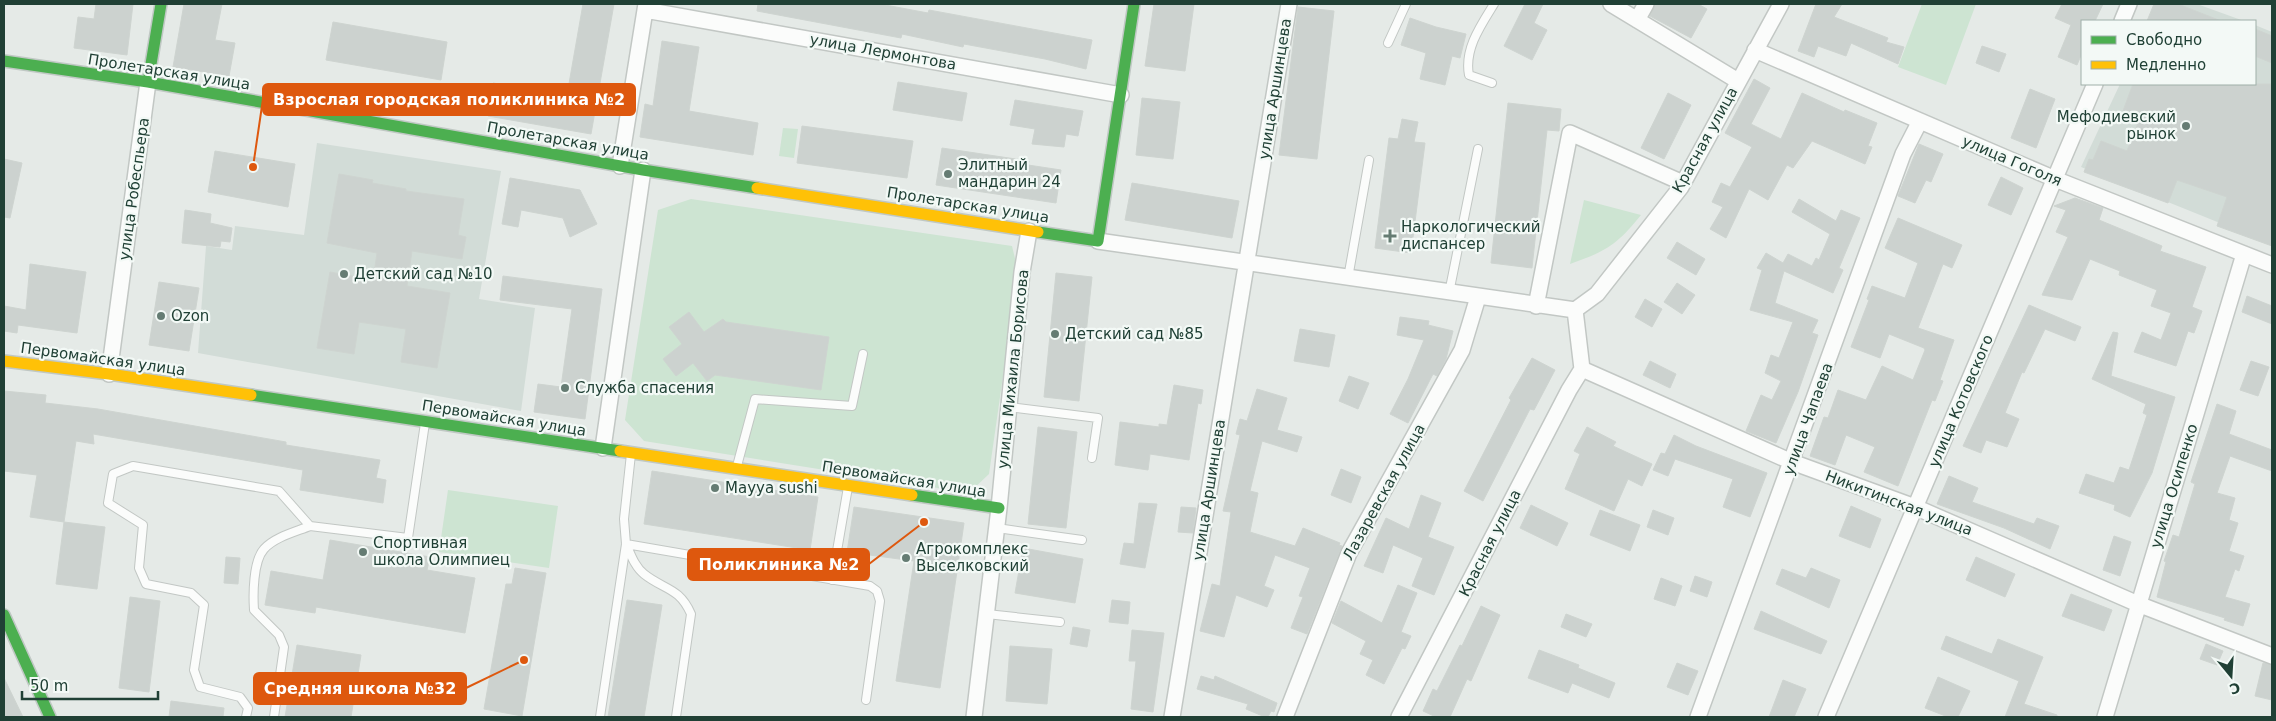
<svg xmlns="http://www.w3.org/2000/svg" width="2276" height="721" viewBox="0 0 2276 721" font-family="'DejaVu Sans',sans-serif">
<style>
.built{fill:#d2dcd7}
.green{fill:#cde4d2}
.building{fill:#ccd2cf;stroke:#ced4d0}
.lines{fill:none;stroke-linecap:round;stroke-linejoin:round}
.lane-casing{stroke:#c2c7c4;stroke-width:10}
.street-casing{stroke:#c2c7c4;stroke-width:18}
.fast-casing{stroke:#c0c8c4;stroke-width:14}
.slow-casing{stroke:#c0c8c4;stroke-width:14}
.lane{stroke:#fbfcfb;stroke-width:8}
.street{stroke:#fbfcfb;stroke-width:15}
.fast{stroke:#4caf50;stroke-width:11}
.slow{stroke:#ffc107;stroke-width:11}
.poi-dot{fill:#657c73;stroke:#f3f9f6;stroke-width:2}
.labels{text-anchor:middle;stroke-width:4.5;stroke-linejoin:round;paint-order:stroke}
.street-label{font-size:15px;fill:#204035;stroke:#f3f9f6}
.poi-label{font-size:15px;fill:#204035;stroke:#f3f9f6;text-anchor:start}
.leader{fill:none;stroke:#de580e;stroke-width:2}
.callout-dot{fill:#de580e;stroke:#f3f9f6;stroke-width:2}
.callout{fill:#de580e;stroke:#de580e;stroke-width:2}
.callout-label{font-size:16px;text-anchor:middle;font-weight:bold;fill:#fff}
</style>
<rect width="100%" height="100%" fill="#e5eae7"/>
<path class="built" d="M2157,4H2197L2244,21H2149Z
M2255,25L2272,32V244L2081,167L2120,84H2255Z
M317,143L501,171L479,299L535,308L521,411L198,353L206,246L232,250L235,226L304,235Z"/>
<path class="green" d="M1922,4H1976L1946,85L1898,67Z
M783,128L798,129L794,158L779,156Z
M691,199L1012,246L1018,271L989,474L969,493L644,441L625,420L658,210Z
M1584,200L1641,215C1616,246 1606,251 1570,264Z
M448,490L558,506L549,568L439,552Z"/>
<path class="building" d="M96,4H133L127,55L74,48L78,17L94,19Z
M184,4H222L215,40L235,43L229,76L173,67Z
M583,4H614L591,134L488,116L493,83L567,95Z
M758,4H880L928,13L929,10L1092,40L1086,69L1045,59L964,44L963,47L902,34L901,38L757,11Z
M1154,4H1194L1185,71L1145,66Z
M1525,4H1543L1534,23L1547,30L1532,60L1504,46Z
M1655,4H1698L1707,9L1691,38L1650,16Z
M1816,4H1842L1834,17L1888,38L1886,42L1904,47L1898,64L1851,43L1846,56L1818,46L1814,57L1798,51Z
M2062,4H2103L2095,21H2082V53L2077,65L2058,57L2071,25L2055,18Z
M2154,4H2178L2221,21H2147Z
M1298,7L1334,11L1317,159L1279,155Z
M1410,18L1436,27L1466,34L1460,58L1452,56L1445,85L1420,79L1426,53L1401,45Z
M333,22L447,42L441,80L326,60Z
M2255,29L2272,36V63L2255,56Z
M662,41L699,47L689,111L758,123L753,155L640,137L645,104L653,106Z
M1982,46L2006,54L1999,72L1976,63Z
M1754,79L1770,88L1751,124L1781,139L1802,93L1844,112L1845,110L1877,123L1868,146L1872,147L1865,164L1812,141L1793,168L1787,165L1768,200L1749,189L1726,238L1710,229L1723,207L1712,202L1721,183L1730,187L1752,147L1725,133Z
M898,82L967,93L962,121L893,110Z
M2133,84H2272V246L2217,226L2227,197L2177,180L2168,203L2084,172L2089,159L2093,160L2101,141L2127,151L2140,118L2123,111Z
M2030,89L2055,99L2036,148L2011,138Z
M1668,93L1691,105L1664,159L1641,148Z
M1142,98L1180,102L1173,159L1136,155Z
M1015,100L1083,111L1078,136L1066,134L1064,147L1032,144L1035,129L1010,125Z
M1508,103L1561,109L1559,131L1547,130L1532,268L1491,263Z
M1402,119L1418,122L1414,142L1425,143L1411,253L1375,248L1389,138L1398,139Z
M802,126L913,141L907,178L797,163Z
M1919,144L1943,154L1931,182L1926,180L1915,203L1898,196Z
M942,148L1029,161L1028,165L1061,170L1056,203L936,185Z
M215,151L295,164L288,207L208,192Z
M4,159L22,163L10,218L4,217Z
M339,174L373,180L372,183L406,189V191L464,199L458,235L466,237L462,259L412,251L407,286L450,293L437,368L401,362L406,329L359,322L354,354L317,348L330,272L373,280L377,253L327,243Z
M2001,177L2023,188L2011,215L1988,205Z
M510,178L580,190L597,224L570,237L563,218L521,210L518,227L502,224Z
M1132,183L1239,201L1232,238L1125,220Z
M2075,198L2103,208L2099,220L2162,246L2160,251L2206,267L2192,307L2202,311L2194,333L2188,331L2176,366L2134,352L2142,332L2161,340L2171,313L2151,306L2157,290L2119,275L2120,271L2090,259L2072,300L2042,295L2068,237L2056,232L2066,210L2054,206Z
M1799,199L1836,221L1841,210L1860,218L1839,268L1843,270L1833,293L1784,271L1775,303L1818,320L1812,333L1818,335L1798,392L1776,443L1746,431L1761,395L1772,400L1781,381L1765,373L1771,355L1779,358L1793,322L1750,310L1762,270L1757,268L1766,253L1783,263L1788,254L1812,266L1816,258L1819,260L1830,234L1792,212Z
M185,210L211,214L210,223L232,228L230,242L221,241L220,247L182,243Z
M1898,218L1962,245L1952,268L1943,264L1918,328L1954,340L1940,380L1943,381L1935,401L1932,400L1898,486L1864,472L1875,447L1846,435L1835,465L1810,456L1824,417L1828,418L1838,390L1866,400L1882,366L1913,380L1925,350L1924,348L1889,334L1880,358L1851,347L1869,300L1867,299L1872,286L1905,298L1918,263L1885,248Z
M1677,242L1705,259L1696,275L1667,258Z
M30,264L86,272L77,333L18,325L17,333L4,331V306L26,310Z
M1056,273L1092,277L1079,401L1044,397Z
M503,276L602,289L585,419L534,412L538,384L561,387L572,309L500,300Z
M159,282L199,288L189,351L149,345Z
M1677,283L1695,295L1682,314L1664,302Z
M2247,296L2272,306V324L2242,312Z
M1645,299L1662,309L1652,327L1635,317Z
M2029,305L2081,327L2075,341L2045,329L2024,373L2022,372L2005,413L2019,419L2007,447L1986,440L1981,453L1963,446Z
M689,312L704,332L723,319L726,322L829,337L821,390L715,375L707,381L693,363L676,376L663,359L682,344L669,327Z
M1400,317L1429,321L1428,325L1453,331L1446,359L1437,376L1433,374L1408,423L1390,414L1408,379L1424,340L1397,335Z
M1300,329L1335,335L1329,367L1294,361Z
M2113,332L2118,333L2111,376L2175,397L2152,473L2130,517L2114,510L2115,505L2079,493L2086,474L2114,483L2120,467L2129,470L2147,415L2143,413L2146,404L2092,379Z
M1532,358L1555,370L1534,410L1530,409L1483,501L1464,491L1511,400L1509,398Z
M1650,361L1676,374L1670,388L1643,375Z
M2251,361L2269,367L2258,396L2240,390Z
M1349,376L1369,383L1358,409L1339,401Z
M1174,385L1203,390L1201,404L1198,403L1189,460L1150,454L1148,470L1115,465L1120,422L1159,427V424L1167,425Z
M1257,389L1287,398L1277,430L1302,437L1297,452L1262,441L1250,491L1258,493L1250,532L1295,546L1303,528L1340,543L1339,545L1342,546L1307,634L1291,628L1303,597L1299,596L1310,568L1275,555L1264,586L1274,590L1267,607L1236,595L1224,637L1200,631L1212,584L1220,586L1231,512L1223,511L1240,435L1236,434L1240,419L1247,421Z
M4,391L46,395L45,403L98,409L286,442V445L380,460L376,478L386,480L383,503L300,490L303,470L93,434L94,444L76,441L64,522L30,517L37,475L4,471Z
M2217,404L2236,411L2229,434L2272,450V471L2230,456L2217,493L2235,498L2229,520L2238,523L2229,551L2244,556L2239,571L2235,569L2225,597L2250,604L2243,626L2224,620L2225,618L2157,597L2166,562L2164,561L2173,535L2179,537L2195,484L2191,482Z
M1038,427L1077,432L1066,528L1028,524Z
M1587,427L1616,442L1613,446L1652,464L1642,486L1628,479L1614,511L1565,489L1580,454L1574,451Z
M1674,435L1696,446L1767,473L1750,517L1723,507L1733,479L1675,459L1668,476L1653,470L1661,453L1665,454Z
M1341,469L1361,477L1351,503L1331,495Z
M652,471L818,497L810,550L644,524Z
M1949,476L1978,488L1972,502L2034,524L2037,518L2059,526L2050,549L2004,528L1937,504Z
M1421,495L1441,503L1428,537L1454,547L1434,595L1412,586L1423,558L1393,545L1383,573L1364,566L1386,518L1409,529Z
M1139,503L1157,504L1145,568L1120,564L1124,543L1134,544Z
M1531,505L1568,523L1557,546L1520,528Z
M1851,506L1881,519L1870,548L1839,536Z
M854,507L964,523L940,688L896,681L914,561L847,552Z
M1181,507L1196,508L1193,533L1178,532Z
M1600,510L1640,525L1630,551L1590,535Z
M1653,510L1674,518L1668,535L1647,527Z
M64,522L105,527L97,589L56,584Z
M2114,536L2131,542L2120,576L2103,570Z
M330,540L430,557L427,570L475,578L465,633L316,607L315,613L265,605L271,571L323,580Z
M1023,548L1083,559L1075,603L1015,593Z
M226,557L240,558L238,584L224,583Z
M1976,557L2015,574L2005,597L1966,580Z
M515,568L546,573L522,716L484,709L506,584H512Z
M1811,568L1840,580L1829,608L1776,584L1782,569L1806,578Z
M1695,576L1712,582L1707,597L1690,591Z
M1661,578L1682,586L1675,606L1654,599Z
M1398,585L1417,593L1401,632L1411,636L1405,649L1402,648L1384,684L1366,675L1373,660L1360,654L1366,641L1332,623L1341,601L1382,623Z
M2071,594L2112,610L2104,631L2062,616Z
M130,597L160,601L149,692L119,688Z
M627,600L662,605L644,717H608Z
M1112,600L1130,602L1128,624L1109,622Z
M1481,606L1500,615L1471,681L1467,679L1450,717H1436L1423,711L1433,689L1437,691L1460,645L1462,646Z
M1761,611L1827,641L1821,654L1754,629Z
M1566,614L1592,624L1586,637L1561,627Z
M1073,627L1090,630L1087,647L1070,644Z
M1132,630L1164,633L1153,712L1131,709L1136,661H1129Z
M1946,636L1992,654L1998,639L2043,657L2024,704L2057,715V717H2005L2019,681L1941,649Z
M2206,644L2223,651L2217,665L2200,659Z
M297,645L361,655L351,717H285Z
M1010,646L1052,649L1047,704L1006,701Z
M1539,650L1579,665L1578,668L1615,683L1609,698L1572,683L1568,693L1528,678Z
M1677,663L1698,671L1688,695L1667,687Z
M2263,663L2272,665V700L2255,696Z
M1201,676L1214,680L1215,676L1277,703L1274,712L1271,711L1268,717H1265L1246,709L1248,704L1197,689Z
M1938,677L1970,691L1958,717H1948L1925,708Z
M4,678L23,717H4Z
M1783,680L1806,689L1794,717H1769Z
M171,701L224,708L223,717H169Z"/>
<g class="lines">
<defs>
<path id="lane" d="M1388,43L1406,4
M1492,83L1469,75C1464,49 1481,25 1494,4
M1348,278L1369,160
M1449,293L1478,149
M1009,407L1098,418L1092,458
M737,466L755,399L852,406L863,354
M997,528L1082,540
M626,544L870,586L877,591L880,601L866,700
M626,544C631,555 635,567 644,574C664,590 679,587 691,614L676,717
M832,580L848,487
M987,614L1060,622
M246,717L248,708L240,697L200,687L194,670L204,605L191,593L146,584L139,568L143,525L108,503L113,474L133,466L279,491L310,526L408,538L425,423
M274,717L284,647L279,635L254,610C253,595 253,561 264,549C275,537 295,532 310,526
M600,717L626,544L624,519L631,454"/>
<path id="street" d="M1611,4L1738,81
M645,10L1121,95
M1637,20L1646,4
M2122,21L2129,4
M1755,50L2055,179L2272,265
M620,166L646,4
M1098,241L1575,310
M1536,306L1570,133L1683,183
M1575,310L1582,369L1792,462L1915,507L2138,604L2272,656
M1575,310L1597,294L1681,187L1781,4
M109,374L148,82
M603,448L643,170
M974,717L999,508L1022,272L1029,231
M1172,717L1289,4
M1285,717L1349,553L1462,350L1478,297
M1399,717L1569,390L1582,369
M1698,717L1903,154L1920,121
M1826,717L2095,84
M2105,717L2244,254"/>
<path id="fast" d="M4,61L148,82L161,4
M148,82L643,170L757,188
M1038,232L1098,241L1134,4
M251,395L620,451
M912,495L999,508
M4,615L50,717"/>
<path id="slow" d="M757,188L1038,232
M4,361L109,374L251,395
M620,451L912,495"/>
</defs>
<use href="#lane" class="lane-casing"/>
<use href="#street" class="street-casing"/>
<use href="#fast" class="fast-casing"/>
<use href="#slow" class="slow-casing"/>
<use href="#lane" class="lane"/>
<use href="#street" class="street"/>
<use href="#fast" class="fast"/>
<use href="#slow" class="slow"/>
</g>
<g class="poi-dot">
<circle cx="2186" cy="126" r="5"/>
<circle cx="948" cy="174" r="5"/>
<path d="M1387.5 228.5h5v5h5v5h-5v5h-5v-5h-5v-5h5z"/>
<circle cx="344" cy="274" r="5"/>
<circle cx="161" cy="316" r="5"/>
<circle cx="1055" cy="334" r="5"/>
<circle cx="565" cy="388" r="5"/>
<circle cx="715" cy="488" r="5"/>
<circle cx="363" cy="552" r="5"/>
<circle cx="906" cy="558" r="5"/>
</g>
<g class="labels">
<g class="street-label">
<text transform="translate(883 52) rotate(10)" y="5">улица Лермонтова</text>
<text transform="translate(169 72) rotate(9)" y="5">Пролетарская улица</text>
<text transform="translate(1275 89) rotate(-81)" y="5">улица Аршинцева</text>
<text transform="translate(1705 140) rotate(-61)" y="5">Красная улица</text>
<text transform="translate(568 141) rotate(10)" y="5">Пролетарская улица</text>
<text transform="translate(2012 161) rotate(23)" y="5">улица Гоголя</text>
<text transform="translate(134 189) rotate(-82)" y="5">улица Робеспьера</text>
<text transform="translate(968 205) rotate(9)" y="5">Пролетарская улица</text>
<text transform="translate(103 359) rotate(8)" y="5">Первомайская улица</text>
<text transform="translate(1013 369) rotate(-84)" y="5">улица Михаила Борисова</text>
<text transform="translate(1961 401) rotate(-67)" y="5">улица Котовского</text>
<text transform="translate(504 418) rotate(9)" y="5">Первомайская улица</text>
<text transform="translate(1808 419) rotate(-70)" y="5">улица Чапаева</text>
<text transform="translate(904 479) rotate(9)" y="5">Первомайская улица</text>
<text transform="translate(2174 486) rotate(-73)" y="5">улица Осипенко</text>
<text transform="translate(1209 490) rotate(-81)" y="5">улица Аршинцева</text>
<text transform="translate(1384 492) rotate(-61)" y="5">Лазаревская улица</text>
<text transform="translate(1899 503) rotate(21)" y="5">Никитинская улица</text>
<text transform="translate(1490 543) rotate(-63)" y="5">Красная улица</text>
</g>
<g class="poi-label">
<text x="2176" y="122" text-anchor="end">Мефодиевский<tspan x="2176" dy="17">рынок</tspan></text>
<text x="958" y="170">Элитный<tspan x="958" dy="17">мандарин 24</tspan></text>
<text x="1401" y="232">Наркологический<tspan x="1401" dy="17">диспансер</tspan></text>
<text x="354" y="279">Детский сад №10</text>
<text x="171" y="321">Ozon</text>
<text x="1065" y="339">Детский сад №85</text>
<text x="575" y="393">Служба спасения</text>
<text x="725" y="493">Mayya sushi</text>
<text x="373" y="548">Спортивная<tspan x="373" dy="17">школа Олимпиец</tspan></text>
<text x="916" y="554">Агрокомплекс<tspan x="916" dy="17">Выселковский</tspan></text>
</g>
</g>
<path class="leader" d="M253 167L263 99M924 522L869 564M524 660L466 688"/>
<g class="callout-dot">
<circle cx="253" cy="167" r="5"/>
<circle cx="924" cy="522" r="5"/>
<circle cx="524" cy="660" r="5"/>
</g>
<g class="callout">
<rect x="263" y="84" width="372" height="31" rx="5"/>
<rect x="688" y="549" width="181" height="31" rx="5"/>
<rect x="254" y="673" width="212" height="31" rx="5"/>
</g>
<g class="callout-label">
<text x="449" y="105">Взрослая городская поликлиника №2</text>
<text x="779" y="570">Поликлиника №2</text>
<text x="360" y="694">Средняя школа №32</text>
</g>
<rect width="2276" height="721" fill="none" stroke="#204035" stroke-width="10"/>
<rect x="2081" y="20" width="175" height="65" fill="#f3f9f6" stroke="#9fafa9"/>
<rect x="2091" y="36" width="25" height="8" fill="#4caf50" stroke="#9fafa9"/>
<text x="2126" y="45" font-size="15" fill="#204035">Свободно</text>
<rect x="2091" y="61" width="25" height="8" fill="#ffc107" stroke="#9fafa9"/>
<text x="2126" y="70" font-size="15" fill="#204035">Медленно</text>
<g transform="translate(2231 676) rotate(162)" stroke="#f3f9f6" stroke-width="4" paint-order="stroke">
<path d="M0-4L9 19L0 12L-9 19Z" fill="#204035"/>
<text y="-8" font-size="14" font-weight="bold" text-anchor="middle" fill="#204035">С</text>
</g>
<path d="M22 691v8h136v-8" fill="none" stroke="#204035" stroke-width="2.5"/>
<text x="30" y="691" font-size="15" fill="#204035" stroke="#f3f9f6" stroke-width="4" paint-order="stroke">50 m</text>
</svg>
